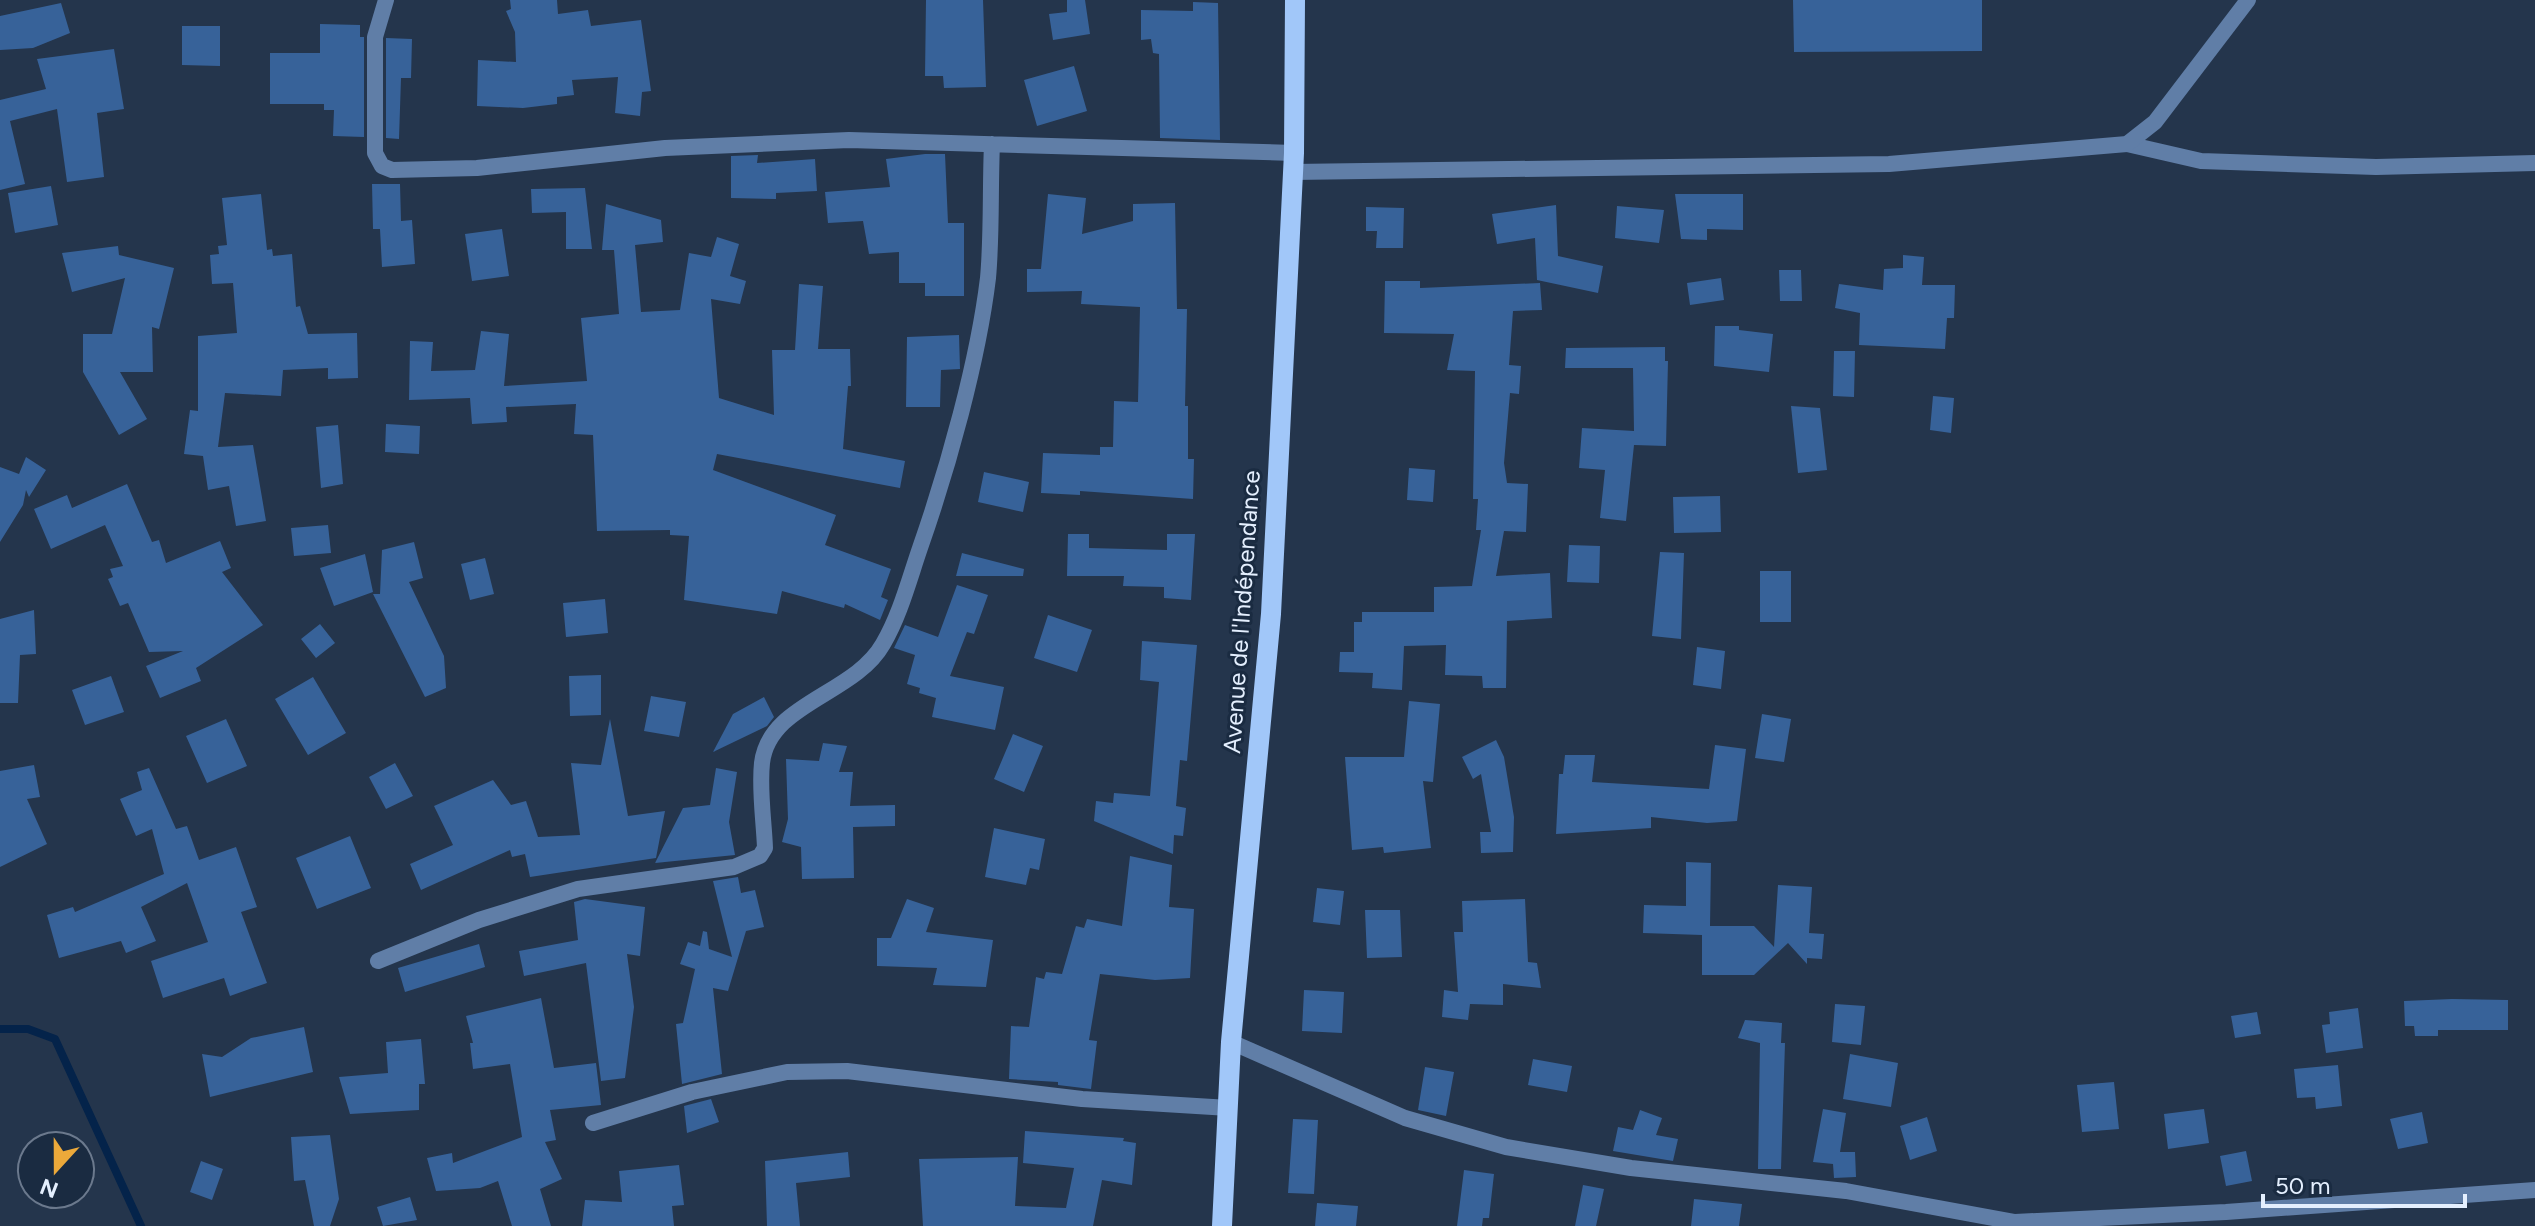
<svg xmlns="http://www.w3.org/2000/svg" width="2535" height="1226" viewBox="0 0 2535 1226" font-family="Figtree,sans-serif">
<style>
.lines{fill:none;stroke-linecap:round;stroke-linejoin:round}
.stream{stroke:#04234a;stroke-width:8}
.building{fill:#376299}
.minor{stroke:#607ea7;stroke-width:16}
.tertiary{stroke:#607ea7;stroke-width:16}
.primary{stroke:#a1c7f9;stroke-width:20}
.labels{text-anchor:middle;stroke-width:6;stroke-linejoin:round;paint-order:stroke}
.street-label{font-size:24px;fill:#e4effe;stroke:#1a2b41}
</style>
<rect width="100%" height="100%" fill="#24354c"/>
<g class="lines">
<path class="stream" d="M0,1029H28L55,1039L141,1226"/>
</g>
<path class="building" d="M510,0H557L558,14L588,10L591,26L641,20L651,91L642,92L640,116L615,113L618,77L572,80L574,95L557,97V104L523,108L477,106L478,60L516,62L515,32L506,11L511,9Z
M926,0H983L986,87L944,88L943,76H925Z
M1067,0H1085L1090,34L1053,40L1049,14L1067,12Z
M1793,0H1982V51L1794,52Z
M1193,2L1218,3L1220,140L1160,138L1159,54L1153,53L1151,39L1141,40V10L1193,11Z
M61,3L70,33L33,48L0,50V16Z
M320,24L360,25V37H364V137L333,136L334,110H324V104H270V53H320Z
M182,26H220V66L182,65Z
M386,38L412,39L411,78H401L399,139L386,138Z
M114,49L124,109L97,113L104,177L67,182L57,109L10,121L25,184L0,190V100L46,89L37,59Z
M1074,66L1087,111L1037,126L1024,80Z
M925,154H945L948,223H964V296H925V283H899V252L869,254L863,221L828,223L825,192L890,187L886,159Z
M758,155L757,163L815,159L817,191L776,193V199L731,198V156Z
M372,184H400L401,221L412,220L415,264L382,267L380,229H373Z
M51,186L58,225L15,233L8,193Z
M585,188L592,249H566V212L532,213L531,189Z
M261,194L267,250L272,249L273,256L292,254L296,307L300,306L308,334L357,333L358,378L328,379V368L283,370L281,396L225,393L218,447L253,445L266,521L236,526L229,486L208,490L203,456L184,454L190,410L198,411V336L237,333L233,283L212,284L210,255L219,254L218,246L227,245L222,198Z
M1048,194L1086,198L1082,234L1133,221V204L1175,203L1177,309H1187L1185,406H1188V459H1194L1193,499L1080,491V495L1041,493L1043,453L1100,455V447H1113L1114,401L1138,402L1140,307L1081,304L1082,291L1027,292V269H1041Z
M1675,194H1743V230L1707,229V240L1681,239Z
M606,204L661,220L663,242L635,245L641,312L680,310L689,253L711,257L717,237L739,244L730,276L746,281L740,304L711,299L719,398L774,415L772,350H795L799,284L823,286L818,349H850L851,386H848L843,449L905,461L900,488L717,454L713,470L836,515L825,545L891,569L881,597L888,600L880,620L845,604L844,608L782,591L777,614L684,600L689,536L670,535V530L597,531L593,435L574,434L576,404L506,407L507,422L472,424L470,398L409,400L410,341L433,342L431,371L475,370L481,331L509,334L504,386L587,381L581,318L619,314L614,250H602Z
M1556,205L1558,256L1603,266L1598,293L1537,280L1535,238L1497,244L1492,214Z
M1617,206L1664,210L1659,243L1615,238Z
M1366,207L1404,208L1403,248H1376L1377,231H1366Z
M502,229L509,276L472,281L465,234Z
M118,246L119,255L174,268L159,329L152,327L153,372H120L147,419L119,435L83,372V334H112L125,278L72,292L62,253Z
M1903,255L1924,257L1922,285H1955L1954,318H1947L1945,349L1859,345L1860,313L1835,308L1839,284L1883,290L1884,269L1903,268Z
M1779,270H1801L1802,301H1780Z
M1721,278L1724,300L1690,305L1687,283Z
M1385,281H1420V288L1540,283L1542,310L1513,311L1509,365L1521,366L1519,394L1510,393L1504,463L1507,483L1528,484L1526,532L1504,531L1496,576L1550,573L1552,618L1507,621L1506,688H1483L1482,676L1445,675L1446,645L1404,646L1402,690L1372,688L1373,673L1339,672L1340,652H1354V622H1362V612H1434V587L1472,586L1481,530H1476L1478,499H1473L1475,371L1447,370L1454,334L1384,333Z
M1715,326H1739V330L1773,334L1769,372L1714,366Z
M959,335L960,369L941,370L940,407H906L907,337Z
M1665,347V361H1668L1666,446L1634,445L1626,521L1600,518L1605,470L1579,468L1582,428L1634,431L1633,368H1565L1566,348Z
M1834,351H1855L1854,397L1833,396Z
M1933,396L1954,398L1951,433L1930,430Z
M1791,406L1820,408L1827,470L1798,473Z
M386,424L420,426L419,454L385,452Z
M338,425L343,484L321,488L316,427Z
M26,457L46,470L29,497L26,490L23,505L0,542V467L19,474Z
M1409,468L1435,470L1433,502L1407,500Z
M984,472L1029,482L1023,512L978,502Z
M127,484L152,542L159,540L166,563L220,541L231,568L222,572L263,625L196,668L201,681L160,698L146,666L183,651L149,652L128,603L120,606L108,579L113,577L110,569L123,566L105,525L51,549L34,509L67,495L72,508Z
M1720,496L1721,532L1674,533L1673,497Z
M328,525L331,553L294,556L291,528Z
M1068,534H1089V548L1167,550V534H1195L1191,600L1164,598V587L1123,586L1124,576H1067Z
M414,542L423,578L409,582L444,656L446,688L425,697L373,594H380L382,550Z
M1569,545L1600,546L1599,583L1567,582Z
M1660,552L1684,553L1681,639L1652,636Z
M962,553L1024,569L1023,576H956Z
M365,554L373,592L334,606L320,568Z
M485,558L494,594L470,600L461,564Z
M1760,571H1791V622H1760Z
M957,585L988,595L974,634L967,632L950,676L1004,687L995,730L932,717L936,698L919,693L920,688L907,684L915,655L894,648L905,625L938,637Z
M605,599L608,633L566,637L563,603Z
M34,610L36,654L20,655L18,703H0V619Z
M1048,615L1092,630L1077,672L1034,658Z
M320,624L335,643L316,658L301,639Z
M1142,641L1197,645L1187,761L1180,760L1176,806L1186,808L1183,836L1174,835L1173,854L1094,821L1096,801L1113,803L1114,793L1150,796L1159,682L1140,680Z
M1697,647L1725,651L1721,689L1693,685Z
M601,675V715L570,716L569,676Z
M111,676L124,712L85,725L72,690Z
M313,677L346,733L308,755L275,699Z
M651,696L686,702L679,737L644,731Z
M764,697L774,717L767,726L713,752L733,714Z
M1409,701L1440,704L1433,782L1423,781L1431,848L1384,853L1383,847L1352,850L1345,757H1404Z
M1762,714L1791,719L1784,762L1755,758Z
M226,719L247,766L207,783L186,736Z
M610,719L628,816L665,811L656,858L530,877L525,854L512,857L510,850L421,890L410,864L453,845L434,806L493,780L511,805L526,801L538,837L580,835L571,763L601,765Z
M1013,734L1043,746L1024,792L994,779Z
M1496,740L1504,757L1514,817L1513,852L1481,853L1480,832H1491L1481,774L1473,779L1462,757Z
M823,743L847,746L839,772H853L850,806L895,805V826L853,827L854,878L802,879L801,847L782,842L788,819L786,759L819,761Z
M1715,745L1746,749L1737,821L1707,823L1651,817V828L1556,834L1559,774H1563L1565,755H1595L1592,782L1709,789Z
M395,763L413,796L386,809L369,777Z
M34,765L40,797L27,799L47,844L0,867V771Z
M149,768L176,829L187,826L199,860L236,847L257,907L241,912L267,983L230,996L224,978L163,998L151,961L208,942L187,883L141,907L156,941L126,953L121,941L59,958L47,915L73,907L75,912L164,874L152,829L136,836L120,799L142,790L137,772Z
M716,768L737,772L729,822L735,855L655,863L683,808L710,805Z
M994,828L1045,839L1039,870L1030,868L1026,885L985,877Z
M350,836L371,888L317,909L296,858Z
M1130,856L1172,865L1169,907L1194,909L1190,978L1155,980L1100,974L1089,1040L1097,1041L1091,1089L1058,1085V1082L1009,1079L1011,1026L1029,1027L1036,977L1044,979L1046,972L1062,974L1076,926L1084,928L1087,919L1122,926Z
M1686,862L1711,863L1710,926H1754L1774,947L1778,885L1812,887L1809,933L1824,934L1822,959L1807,958V964L1788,943L1754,975H1702V935L1643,933L1644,905L1686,906Z
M738,877L741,893L755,890L764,927L746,931L728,991L713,988L722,1074L682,1084L676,1024L683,1023L695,969L680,964L688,942L700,946L703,931L707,932L709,949L732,957L713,881Z
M1317,888L1344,891L1340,925L1313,922Z
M585,899L645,907L640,956L627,954L634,1007L625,1078L601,1081L586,963L524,976L519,951L578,940L574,902Z
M907,899L934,908L926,932L993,940L986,987L933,985L937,968L877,966V938H891Z
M1525,899L1528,962L1537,963L1541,988L1503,984V1005L1470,1004L1468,1020L1442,1017L1444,990L1458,992L1454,932H1463L1462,901Z
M1365,910H1400L1402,957L1367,958Z
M479,944L485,967L405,992L398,968Z
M1304,990L1344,992L1342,1033L1302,1031Z
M541,998L554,1068L596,1063L601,1105L550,1110L556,1140L545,1142L562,1179L540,1189L551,1226H512L498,1181L480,1188L436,1191L427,1158L452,1153L453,1163L522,1137L510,1064L473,1069L470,1043H473L466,1016Z
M2452,999L2508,1000V1030H2438V1036H2415L2414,1026H2405L2404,1001Z
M1835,1004L1865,1006L1861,1045L1832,1042Z
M2358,1008L2363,1048L2326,1053L2322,1025L2330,1024L2329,1012Z
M2257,1012L2261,1034L2235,1038L2231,1016Z
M1745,1020L1782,1023L1781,1043H1785L1781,1169H1758L1760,1043L1738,1038Z
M304,1027L313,1072L210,1097L202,1054L222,1057L251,1038Z
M421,1039L425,1084H419V1110L350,1114L339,1077L388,1073L386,1042Z
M1850,1054L1898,1063L1891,1107L1843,1099Z
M1533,1059L1572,1066L1567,1092L1528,1085Z
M2338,1065L2342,1106L2316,1109L2315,1097L2297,1098L2294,1069Z
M1425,1067L1454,1072L1446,1116L1418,1110Z
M2114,1082L2119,1129L2082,1132L2077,1085Z
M711,1099L719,1122L687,1133L684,1106Z
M1823,1109L1846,1113L1840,1152H1855L1856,1177L1834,1178L1833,1164L1813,1162Z
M2204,1109L2209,1143L2168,1149L2164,1114Z
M1640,1110L1662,1118L1656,1135L1678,1139L1673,1161L1613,1151L1618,1127L1633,1130Z
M2422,1112L2428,1143L2398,1149L2390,1119Z
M1927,1117L1937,1151L1910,1160L1900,1126Z
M1293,1119L1318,1120L1314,1194L1288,1193Z
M1025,1131L1124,1138L1123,1141L1136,1143L1132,1185L1102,1180L1093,1226H923L919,1159L1018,1157L1015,1206L1066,1208L1074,1168L1023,1163Z
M330,1135L339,1199L330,1226H314L305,1180L294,1181L291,1137Z
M2246,1151L2252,1181L2226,1186L2220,1156Z
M848,1152L850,1177L796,1183L800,1226H767L765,1161Z
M201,1161L223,1169L212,1200L190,1192Z
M679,1165L684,1205L672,1206L674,1226H582L585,1200L622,1202L619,1171Z
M1464,1170L1494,1174L1489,1218H1483L1482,1226H1457Z
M1583,1185L1604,1189L1596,1226H1575Z
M410,1197L417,1220L383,1226L377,1207Z
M1694,1199L1742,1204L1739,1226H1691Z
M1317,1203L1358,1206L1356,1226H1315Z"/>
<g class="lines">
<path class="minor" d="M386,0L375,37V153L382,166L392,170L477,168L665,148L849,140L1294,153
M2127,144L2201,161L2376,167L2535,163
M378,961L479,920L578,889L734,867L760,856L765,848C764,821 759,790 762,763C769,703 854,695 883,644C900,615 909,580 920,548C948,468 978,361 988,278C992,234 990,188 992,144
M1231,1042L1405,1118L1506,1147L1631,1168L1846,1191L2015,1222L2226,1212L2535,1190
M593,1123L692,1092L787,1072L847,1071L1082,1099L1229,1108"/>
<path class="tertiary" d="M1293,172L1889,164L2127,144L2155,122L2248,0"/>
<path class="primary" d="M1222,1226L1231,1042L1271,614L1294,153L1295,0"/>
</g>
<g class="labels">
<g class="street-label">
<text transform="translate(1242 612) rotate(-86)" y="8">Avenue de l'Indépendance</text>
</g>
</g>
<g transform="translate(56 1170) rotate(201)"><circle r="38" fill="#1a2b41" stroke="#6b798d" stroke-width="2"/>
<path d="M0-6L14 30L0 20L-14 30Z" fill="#eca93a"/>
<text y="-12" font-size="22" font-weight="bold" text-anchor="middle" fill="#e4effe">N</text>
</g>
<path d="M2263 1194v12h202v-12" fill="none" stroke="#e4effe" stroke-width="4"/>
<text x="2275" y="1194" font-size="24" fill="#e4effe" stroke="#1a2b41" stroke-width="6" paint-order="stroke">50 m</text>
</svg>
